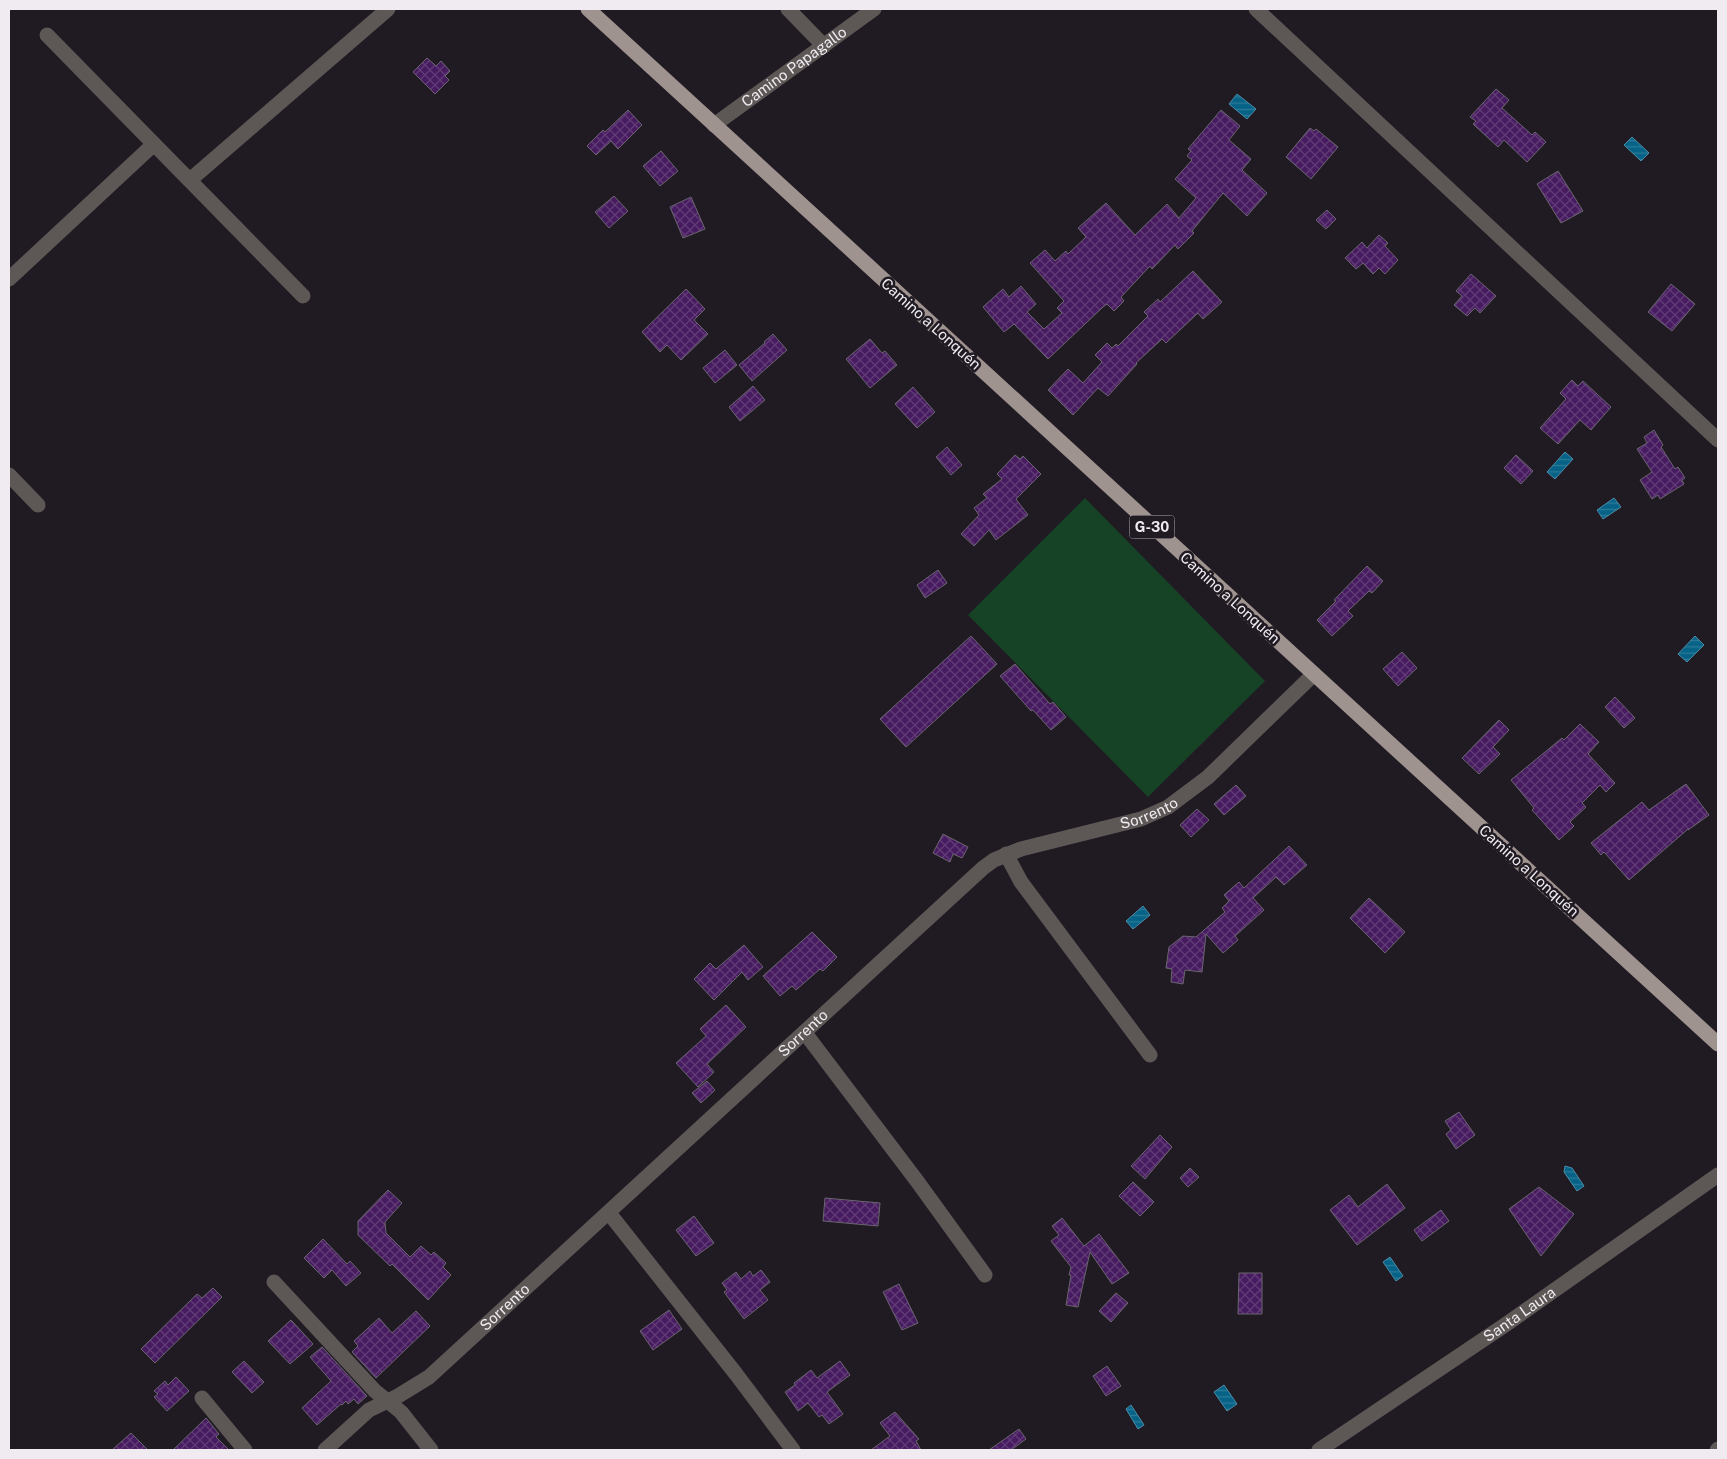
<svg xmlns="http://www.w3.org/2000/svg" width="1727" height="1459" viewBox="0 0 1727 1459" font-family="'Public Sans',sans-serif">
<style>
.park{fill:#164225}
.water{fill:url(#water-rules);stroke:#4c8ca7}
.building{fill:url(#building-cross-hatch);stroke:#6a656f}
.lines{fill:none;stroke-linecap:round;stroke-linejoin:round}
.minor{stroke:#5d5856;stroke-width:15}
.major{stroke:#9f9390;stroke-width:15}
.labels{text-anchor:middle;stroke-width:5;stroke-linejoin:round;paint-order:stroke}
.shield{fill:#201a22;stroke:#b1acb3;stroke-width:1}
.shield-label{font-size:14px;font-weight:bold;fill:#efebf1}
.street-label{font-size:15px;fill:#efebf1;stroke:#201a22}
</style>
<defs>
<pattern id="water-rules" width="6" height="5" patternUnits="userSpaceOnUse" patternTransform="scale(1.25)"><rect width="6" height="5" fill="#066387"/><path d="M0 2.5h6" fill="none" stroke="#2b7a98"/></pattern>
<pattern id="building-cross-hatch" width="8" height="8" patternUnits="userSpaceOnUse" patternTransform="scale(1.25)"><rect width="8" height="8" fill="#471b60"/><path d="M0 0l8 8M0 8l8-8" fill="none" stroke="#623c77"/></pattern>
</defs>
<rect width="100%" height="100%" fill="#201a22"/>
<path class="park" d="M1085,498L1265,681L1148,797L968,615Z"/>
<path class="water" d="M1237,94L1256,109L1247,119L1229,104Z
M1632,137L1649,153L1641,161L1624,145Z
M1565,452L1573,459L1555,479L1547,472Z
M1614,498L1621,507L1603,519L1597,510Z
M1695,636L1704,645L1687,662L1678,654Z
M1143,906L1150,915L1133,929L1126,921Z
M1565,1166L1572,1168L1584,1186L1577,1191L1564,1172Z
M1390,1257L1403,1276L1396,1281L1383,1262Z
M1224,1385L1237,1404L1227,1411L1214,1392Z
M1131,1405L1144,1425L1138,1429L1126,1409Z"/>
<path class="building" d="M427,58L436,66L441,61L450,71L445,76L449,80L435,94L413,72Z
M1496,89L1509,100L1502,108L1532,135L1535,132L1546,142L1527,162L1504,140L1498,147L1473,124L1476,121L1470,117Z
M628,110L642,125L618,149L611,141L596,155L587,146L603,130L605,132Z
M1221,110L1240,126L1229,140L1251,159L1242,170L1267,193L1247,216L1223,193L1192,231L1194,233L1178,249L1175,245L1152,269L1150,266L1121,297L1124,301L1114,311L1107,304L1103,307L1048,359L1014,324L1004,332L983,307L1003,289L1009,297L1021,286L1036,304L1027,312L1044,329L1062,313L1057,308L1064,301L1030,263L1045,250L1055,261L1066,251L1068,254L1086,237L1078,228L1106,203L1135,235L1167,204L1179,218L1196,198L1175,179L1192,160L1187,156L1191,151L1188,149Z
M1310,128L1314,131L1316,129L1338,147L1311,179L1286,157Z
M661,151L678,171L660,186L643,166Z
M1558,171L1583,211L1561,223L1537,184Z
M614,196L628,211L609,228L595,212Z
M691,197L705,229L683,238L670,207Z
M1327,210L1336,219L1326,229L1316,220Z
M1379,235L1388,243L1385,246L1398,260L1385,274L1379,268L1373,274L1363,263L1356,269L1345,258L1362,242L1367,248Z
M1193,271L1222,302L1203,319L1198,313L1166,343L1162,339L1136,363L1137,364L1108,396L1098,388L1073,415L1048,390L1068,369L1083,383L1102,362L1095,355L1107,343L1112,348L1116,344L1118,346L1148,316L1144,312L1158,299L1160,302Z
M1471,274L1496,296L1480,313L1475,308L1467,316L1454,305L1462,296L1456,291Z
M1671,284L1695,304L1672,331L1648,312Z
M686,289L705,309L694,320L708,334L681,360L667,345L660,352L642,332Z
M773,334L787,350L752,381L739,365L765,343L764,342Z
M870,339L882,353L885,351L897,365L870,388L846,359Z
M725,350L737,365L715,383L703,368Z
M1572,380L1578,386L1583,381L1611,407L1591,430L1580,420L1558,444L1540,428L1566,399L1560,393Z
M753,386L765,400L740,421L729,407Z
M913,387L935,412L917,428L895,404Z
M1654,430L1663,445L1661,447L1675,469L1678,467L1685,478L1682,480L1684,484L1660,499L1658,495L1652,499L1640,480L1652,472L1637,449L1647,443L1644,437Z
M947,447L962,465L951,475L936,457Z
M1015,455L1020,459L1023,456L1041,474L1016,499L1028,515L996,540L989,530L974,546L961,534L979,515L974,508L987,498L983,494L1002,479L997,474Z
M1516,455L1533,471L1521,484L1504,468Z
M1367,566L1383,581L1372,593L1369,591L1348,611L1353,616L1332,636L1317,620L1336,601L1334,600Z
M938,570L947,583L925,598L917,585Z
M971,636L997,664L906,747L880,719Z
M1402,652L1417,668L1398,686L1383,669Z
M1015,664L1050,704L1053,702L1066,717L1051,730L1033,710L1031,711L1000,676Z
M1615,697L1635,718L1624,728L1605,707Z
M1499,720L1509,730L1493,747L1500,754L1479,774L1462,758Z
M1580,724L1599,742L1588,754L1615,783L1606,792L1600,785L1582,803L1586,807L1570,822L1574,826L1559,840L1532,810L1534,808L1511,780L1562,738L1564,740Z
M1686,784L1709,815L1688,830V829L1629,880L1604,852L1601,855L1591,843L1642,802L1649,810Z
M1236,785L1246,796L1224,815L1214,804Z
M1197,809L1209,820L1191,837L1180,825Z
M943,834L968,847L962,858L953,854L950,862L933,853Z
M1289,846L1307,865L1284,885L1276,877L1253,898L1264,910L1235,936L1238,940L1223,953L1206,934L1202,972L1185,970L1183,984L1171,982L1172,969L1166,968L1169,947L1183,936L1196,937L1225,912L1222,908L1229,901L1224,895L1239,882L1244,888Z
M1369,898L1405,932L1385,953L1350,918Z
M812,932L837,957L823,971L820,969L796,990L792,986L780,996L763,976Z
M744,945L763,967L748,980L742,972L714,1000L694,979L710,963L716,969Z
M726,1005L746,1027L707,1064L714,1072L698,1087L676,1063L706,1036L700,1029Z
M707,1081L715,1090L701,1103L692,1093Z
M1459,1112L1475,1135L1456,1149L1446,1134L1451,1130L1445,1121Z
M1160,1135L1172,1147L1145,1179L1131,1166Z
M1190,1168L1199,1177L1188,1187L1180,1178Z
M1133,1182L1154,1202L1140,1216L1119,1196Z
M1387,1184L1405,1208L1357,1245L1330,1210L1349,1195L1358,1207Z
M1539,1187L1574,1214L1541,1256L1509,1209Z
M388,1190L402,1203L385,1222L386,1233L410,1257L421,1246L431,1255L434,1252L446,1263L443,1267L451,1275L428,1300L392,1264L390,1266L358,1235V1221Z
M825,1198L880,1203L878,1226L823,1221Z
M1441,1210L1449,1221L1422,1241L1414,1230Z
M694,1216L714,1243L696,1256L676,1230Z
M1062,1218L1084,1246L1099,1234L1129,1273L1112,1284L1090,1252L1078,1307L1066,1305L1071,1275H1069L1071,1267L1051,1241L1059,1235L1052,1226Z
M323,1239L347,1264L350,1261L361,1273L346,1286L332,1270L324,1278L304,1258Z
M761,1270L770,1282L760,1290L768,1300L744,1319L724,1292L727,1290L722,1283L736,1272L741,1279L750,1271L753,1276Z
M1239,1273H1262V1314H1238Z
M899,1284L918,1323L902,1330L883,1292Z
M213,1288L222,1297L155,1363L141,1349L197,1294L202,1298Z
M1116,1293L1128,1303L1111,1322L1099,1311Z
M669,1310L682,1329L653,1350L640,1331Z
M416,1311L430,1326L376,1378L352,1352L358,1346L354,1341L379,1318L392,1333Z
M291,1320L313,1344L290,1364L268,1341Z
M322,1347L367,1396L358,1404L354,1399L348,1404L346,1401L342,1405L341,1404L317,1425L302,1408L331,1381L310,1357Z
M244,1361L264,1382L252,1393L232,1372Z
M840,1361L850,1375L827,1392L843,1414L829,1424L822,1415L819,1417L808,1403L798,1411L785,1392L795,1385L794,1383L811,1370L817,1378Z
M1107,1366L1121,1386L1106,1396L1093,1376Z
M176,1377L189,1391L167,1411L154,1397L158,1394L154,1391L165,1381L168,1385Z
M895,1412L919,1439L916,1441L921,1450H871L890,1436L880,1423Z
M206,1418L219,1434L216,1437L229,1450H173Z
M1019,1429L1026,1439L1011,1450H989Z
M131,1433L148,1450H112Z"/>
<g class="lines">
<g class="minor">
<path d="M788,9L824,46"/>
<path d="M1256,9L1718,440"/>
<path d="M47,35L303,296"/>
<path id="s1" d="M714,125L874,9"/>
<path d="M190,180L388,9"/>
<path d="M9,279L154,144"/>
<path d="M9,475L38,505"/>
<path d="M1006,854L1021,882L1150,1055"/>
<path d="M805,1033L917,1181L985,1275"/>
<path d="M609,1213L736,1374L793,1450"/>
<path d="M274,1282L375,1391L401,1412L431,1450"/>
<path d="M202,1398L245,1450"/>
<path id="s2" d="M325,1450L369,1410L398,1396L429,1377L983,868L994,860L1021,849L1141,819L1168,807L1208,777L1314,674"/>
<path id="s3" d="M1319,1450L1505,1325L1718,1175"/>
<path d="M1717,1450L1718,1449"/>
</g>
<path class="major" d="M588,9L1718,1044"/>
</g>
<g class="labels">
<rect class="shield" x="1129.5" y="515.5" width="45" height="23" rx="4"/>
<g class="shield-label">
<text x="1152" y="532">G-30</text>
</g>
<g class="street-label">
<text dy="5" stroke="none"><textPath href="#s1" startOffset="99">Camino Papagallo</textPath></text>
<text transform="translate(931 324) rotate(42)" y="5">Camino a Lonquén</text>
<text transform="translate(1230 598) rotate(42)" y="5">Camino a Lonquén</text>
<text dy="5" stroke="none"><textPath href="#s2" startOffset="1056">Sorrento</textPath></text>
<text transform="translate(1529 871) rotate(42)" y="5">Camino a Lonquén</text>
<text dy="5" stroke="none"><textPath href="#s2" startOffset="636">Sorrento</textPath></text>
<text dy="5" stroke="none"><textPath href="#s2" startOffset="231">Sorrento</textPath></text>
<text dy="5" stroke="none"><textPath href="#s3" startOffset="242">Santa Laura</textPath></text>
</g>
</g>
<rect width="1727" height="1459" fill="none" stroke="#efebf1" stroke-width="20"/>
</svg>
